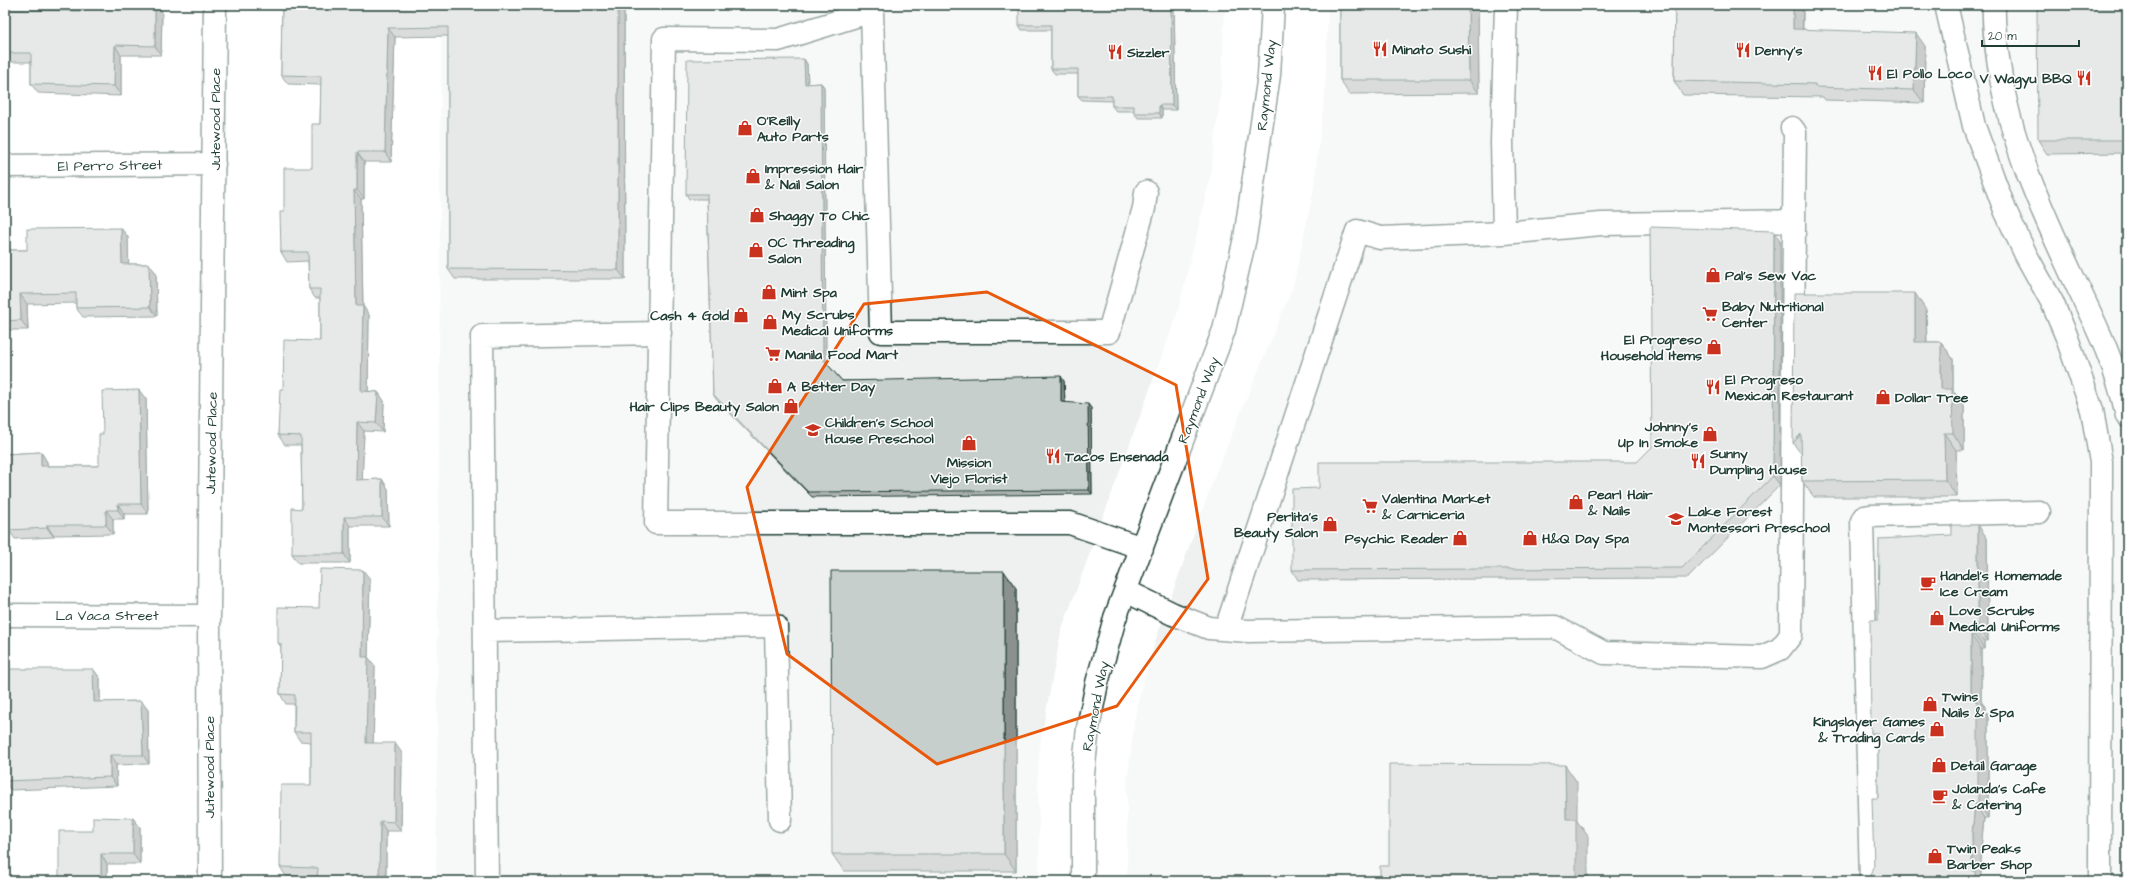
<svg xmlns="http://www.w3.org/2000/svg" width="2132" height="886" viewBox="0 0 2132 886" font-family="'Architects Daughter',sans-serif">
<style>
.built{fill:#eef1f0}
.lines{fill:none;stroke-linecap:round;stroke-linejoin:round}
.minor-casing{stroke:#1f3d34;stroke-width:25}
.minor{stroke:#fff;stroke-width:22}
.wall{fill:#abb2af;stroke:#1f3d34}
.shaded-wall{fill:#8b918f;stroke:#1f3d34}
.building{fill:#c7cfcc;stroke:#1f3d34}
.marked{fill:none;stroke:#e8590c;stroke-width:3;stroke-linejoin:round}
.labels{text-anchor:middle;stroke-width:3;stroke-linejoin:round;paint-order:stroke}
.poi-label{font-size:14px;font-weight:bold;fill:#1f3d34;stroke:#fff;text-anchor:start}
.street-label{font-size:14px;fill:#1f3d34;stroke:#fff}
</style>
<rect width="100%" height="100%" fill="#fff"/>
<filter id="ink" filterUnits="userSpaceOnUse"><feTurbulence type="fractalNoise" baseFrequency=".025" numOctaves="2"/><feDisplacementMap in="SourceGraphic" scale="8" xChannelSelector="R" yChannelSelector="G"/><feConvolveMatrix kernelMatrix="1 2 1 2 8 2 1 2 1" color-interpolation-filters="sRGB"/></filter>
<g filter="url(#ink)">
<path class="built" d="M441,5H1225L1222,83L1211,175L1178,312L1061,632L1040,744L1038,774L1040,881H436Z
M1328,5H2127V881H1127V782L1135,716L1141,688L1158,633L1216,472L1293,286L1313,192L1325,91Z"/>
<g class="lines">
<defs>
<path id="minor" d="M1946,5L1974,126L2005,210L2026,255L2052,302L2066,335L2092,410L2101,462L2100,881
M1994,5C1993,25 1996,45 1999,65C2009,138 2040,207 2071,273C2093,319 2117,366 2127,416
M1792,128L1795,132L1794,221
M5,166L214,164
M1142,548L1070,523H656L664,39L778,40L872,11L881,332H1109L1144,208L1146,192
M1126,591L1173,614L1209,628L1248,631L1555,627L1604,653L1762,657L1780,649L1791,635L1794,221L1601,224L1504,233L1502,142L1506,5
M5,615L209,616
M1226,629L1357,231L1380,238L1504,233
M485,631L776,626L780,820
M210,881L209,616L215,5
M487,881L482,336L660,333
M1083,881V774L1088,728L1097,683L1115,618L1224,330L1245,238L1269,75L1273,5
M1871,881L1862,521L1864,517L1870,516L2039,512"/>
</defs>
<use href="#minor" class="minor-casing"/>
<use href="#minor" class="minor"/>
</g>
<path class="wall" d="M84,5H157L162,12L161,55H121V96L38,93L31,84V62H5V10L84,11Z
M282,5L624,7L625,279H455L448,269V36L395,37L391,162H364V199H361L363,306L369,315L368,391L378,392L384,401L383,432L364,431L362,480L382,479L388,489L389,526H350V563H298L292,554L302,509L301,445H285L278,435L283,389L320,341V298H315L309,289L308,261L287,262L281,252L284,212L312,168L320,124L321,85L288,84L281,75Z
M1174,5L1176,110H1162V118H1138L1134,113V111H1116L1112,106V101L1082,100L1078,96V74H1055L1051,69V30H1022L1019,25Z
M1340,5H1478L1479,93L1349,94L1340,80Z
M1675,5H1803V29L1925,46L1924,103L1825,100L1823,97L1683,95L1674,81Z
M2127,7V153L2047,154L2038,140Z
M804,59L807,64L808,84L821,83L824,87L826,363L842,381H1064L1065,402L1091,408L1092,494L812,497L716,399L713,394L707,199H689L686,194Z
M128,237V264H149L156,273L157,316L83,317L76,308V303L27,304L28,330H5V250H27Z
M1780,240V485L1688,578L1298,580L1292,570L1637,462L1652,447Z
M1926,310L1927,342H1941L1953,359V390L1964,406V450H1956L1957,497H1814L1802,481V455L1793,443Z
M146,399L148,514H124V519H113V534L53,535L54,537L15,539L9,530L8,510H5V453L6,454L41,452L47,462V466H99L103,434Z
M1987,538L1988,641H1984V649H1981V700L1985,707V711L1988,715V818H1984L1981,848V880L1874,867L1878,798V744L1871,733L1878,620Z
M370,579L368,657L375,666L373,743L402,753L401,831H386V881H317V877L286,876L280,867L311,785V742L300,741L294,732V704H286L280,694L281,647L278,643L319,608Z
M1016,588V871H844L832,854Z
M93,669L100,678V702L141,701L148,710L149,764L116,765L117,786L11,790L5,782V712Z
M140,827V864H107V881L93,831Z"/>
<path class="shaded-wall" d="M155,5H157L162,12L161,55L155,46Z
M618,5H623L624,7L625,279L618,270Z
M1171,5H1174L1176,110L1172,105Z
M1468,5H1478L1479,93L1469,80Z
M1793,5H1803L1802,42L1793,29Z
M388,28L395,37L391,162L385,152Z
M1916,33L1925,46L1924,103L1914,90Z
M115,45L121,55V96L114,86Z
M804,59L807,64L808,89L805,84Z
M821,83L824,87L826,364L823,359Z
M1159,105L1162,110V118L1159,113Z
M357,152L364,162V199L357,190Z
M354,190L361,199L363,315L356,306Z
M121,228L128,237L129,274L122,264Z
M1774,231L1780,240V485L1773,476Z
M149,264L156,273L157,316L150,307Z
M1915,293L1926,310L1927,359L1915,342Z
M20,294L27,304L28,330L21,320Z
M363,306L369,315L368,401L361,391Z
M1941,342L1953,359V390L1964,406V450L1953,433L1941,389Z
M1061,376L1064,381L1065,407L1061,402Z
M139,390L146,399L148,514L141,504Z
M378,392L384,401L383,432L376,423Z
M1088,404L1091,408L1092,494L1089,490Z
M357,422L364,431L362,489L356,480Z
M1944,433L1956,450L1957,497L1945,480Z
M41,452L47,462L48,475L41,466Z
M382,479L388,489L389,526L382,517Z
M118,504L124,514V519L118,510Z
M106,510L113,519V534L106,525Z
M344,517L350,526V563L344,554Z
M47,525L53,535L54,537L47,528Z
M1978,525L1987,538L1988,641L1978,627Z
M363,570L370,579L368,657L375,666L373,752L366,743L362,657Z
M1004,571L1016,588V871L1004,854Z
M1974,627L1984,641V649L1974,635Z
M1971,635L1981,649V700L1985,707V711L1988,715V818L1978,804L1971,693Z
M93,669L100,678V712L94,702Z
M141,701L148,710L149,764L143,755Z
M395,743L402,753L401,831L394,822Z
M110,755L116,765L117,786L110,777Z
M1565,765L1577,782V821L1588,836V881H1576L1566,819Z
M1975,804L1984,818L1981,848V880L1982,881H1977L1972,871V834Z
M133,818L140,827V864L133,854Z
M380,821L386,831V881H379Z
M101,854L107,864V881H101Z"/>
<path class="building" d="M84,5H155V46L115,45L114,86L31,84V53H5V10L84,11Z
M282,5H618V270L448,269V27L388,28L385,152H357V190H354L356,306H363L361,391L378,392L376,423L357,422L356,480L382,479V517H344V554H292V508L302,509L301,436L278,435L280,389H283L284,340L320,341V289H309L308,252H281L280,212H284V168H312V124H320L321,76L281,75Z
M1019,5H1171L1172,105H1159V113H1134V106H1112V96H1078V69H1051V25H1019Z
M1340,5H1468L1469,80H1340Z
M1675,5H1793V29L1916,33L1914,90L1815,87V84L1674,81Z
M2037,7H2127V140H2038Z
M804,59L805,84L821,83L823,359L842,381L1061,376V402L1088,404L1089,490L808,492L713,394L707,194H686L687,60Z
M1650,227L1774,231L1773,476L1682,568L1292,570V489L1319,488V462H1637L1652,447Z
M121,228L122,264H149L150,307L76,308V293L20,294L21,320L5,321V250H27V229Z
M1794,293H1915V342H1941V389H1952L1953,433H1944L1945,480L1802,481L1801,434L1793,443Z
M139,390L141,504H118V510H106V525H47V528L9,530L8,500H5V454L41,452V466H99V434H103L102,391Z
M1952,525H1978V627H1974V635H1971V693H1976L1975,701L1978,702V804H1975L1972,834V871H1975V879H1979V881H1871V875L1874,867L1872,798H1878V733H1871L1870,620H1878L1879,539L1952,535Z
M320,569L363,570L362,657H368L366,743H395L394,822L380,821L379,881H317L318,868L280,867L281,785H311V732H294L295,695L280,694L281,644L278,643V607L319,608Z
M831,571H1004V854H832Z
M6,669H93L94,702L141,701L143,755H110V777L5,781Z
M1389,764L1565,765L1566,819H1576V881H1380V866H1389Z
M93,817L133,818V854H101V881H59V831H93Z"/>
</g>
<path d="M0 0H2132V886H0ZM987,292L1176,385L1208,579L1117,706L937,764L787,654L747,487L864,304Z" fill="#fff" fill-opacity=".55" fill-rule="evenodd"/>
<path class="marked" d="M987,292L1176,385L1208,579L1117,706L937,764L787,654L747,487L864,304Z"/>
<defs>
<symbol id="restaurant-bare" viewBox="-9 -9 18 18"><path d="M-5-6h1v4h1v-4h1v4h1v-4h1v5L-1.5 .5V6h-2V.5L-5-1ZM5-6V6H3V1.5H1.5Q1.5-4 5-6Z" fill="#c8321e" stroke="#fff" stroke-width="2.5" paint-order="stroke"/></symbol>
<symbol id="shop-bare" viewBox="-9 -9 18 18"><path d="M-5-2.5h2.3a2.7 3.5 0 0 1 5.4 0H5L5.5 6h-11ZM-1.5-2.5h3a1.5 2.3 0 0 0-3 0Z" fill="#c8321e" stroke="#fff" stroke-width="2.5" paint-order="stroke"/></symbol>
<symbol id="supermarket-bare" viewBox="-9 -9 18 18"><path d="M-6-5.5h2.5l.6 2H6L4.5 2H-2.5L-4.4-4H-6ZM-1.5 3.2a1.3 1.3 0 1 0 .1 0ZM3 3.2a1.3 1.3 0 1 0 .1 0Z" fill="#c8321e" stroke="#fff" stroke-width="2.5" paint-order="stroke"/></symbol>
<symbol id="school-bare" viewBox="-9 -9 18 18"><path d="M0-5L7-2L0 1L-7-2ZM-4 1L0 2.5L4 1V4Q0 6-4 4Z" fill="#c8321e" stroke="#fff" stroke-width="2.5" paint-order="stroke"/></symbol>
<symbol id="cafe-bare" viewBox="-9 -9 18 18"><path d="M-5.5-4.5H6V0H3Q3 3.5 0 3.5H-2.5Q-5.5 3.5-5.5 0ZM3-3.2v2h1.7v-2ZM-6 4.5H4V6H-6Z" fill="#c8321e" stroke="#fff" stroke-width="2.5" paint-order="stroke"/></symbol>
</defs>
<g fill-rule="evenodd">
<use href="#restaurant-bare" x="1369" y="38" width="22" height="22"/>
<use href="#restaurant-bare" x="1732" y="39" width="22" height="22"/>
<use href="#restaurant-bare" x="1104" y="41" width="22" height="22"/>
<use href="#restaurant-bare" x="1864" y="62" width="22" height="22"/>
<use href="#restaurant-bare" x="2073" y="67" width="22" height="22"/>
<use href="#shop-bare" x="734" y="117" width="22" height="22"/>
<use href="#shop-bare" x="742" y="165" width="22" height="22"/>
<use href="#shop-bare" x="746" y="204" width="22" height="22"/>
<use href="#shop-bare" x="745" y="239" width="22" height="22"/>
<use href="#shop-bare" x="1702" y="264" width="22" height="22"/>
<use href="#shop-bare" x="758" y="281" width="22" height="22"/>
<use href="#supermarket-bare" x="1699" y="303" width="22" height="22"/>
<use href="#shop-bare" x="730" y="304" width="22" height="22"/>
<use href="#shop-bare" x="759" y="311" width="22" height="22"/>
<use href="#shop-bare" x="1703" y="336" width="22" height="22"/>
<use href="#supermarket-bare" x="762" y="343" width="22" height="22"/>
<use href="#shop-bare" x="764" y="375" width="22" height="22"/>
<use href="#restaurant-bare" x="1702" y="376" width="22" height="22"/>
<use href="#shop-bare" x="1872" y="386" width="22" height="22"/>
<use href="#shop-bare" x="780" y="395" width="22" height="22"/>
<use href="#school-bare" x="802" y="419" width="22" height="22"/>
<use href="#shop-bare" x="1699" y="423" width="22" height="22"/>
<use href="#shop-bare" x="958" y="432" width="22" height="22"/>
<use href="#restaurant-bare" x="1042" y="445" width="22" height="22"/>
<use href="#restaurant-bare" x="1687" y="450" width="22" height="22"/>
<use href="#shop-bare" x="1565" y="491" width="22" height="22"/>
<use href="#supermarket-bare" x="1359" y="495" width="22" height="22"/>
<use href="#school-bare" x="1665" y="508" width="22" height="22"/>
<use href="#shop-bare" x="1319" y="513" width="22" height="22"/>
<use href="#shop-bare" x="1449" y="527" width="22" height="22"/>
<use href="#shop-bare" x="1519" y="527" width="22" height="22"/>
<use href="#cafe-bare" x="1917" y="572" width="22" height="22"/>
<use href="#shop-bare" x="1926" y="607" width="22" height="22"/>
<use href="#shop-bare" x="1919" y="693" width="22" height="22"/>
<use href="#shop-bare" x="1926" y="718" width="22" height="22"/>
<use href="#shop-bare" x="1928" y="754" width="22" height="22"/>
<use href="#cafe-bare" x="1929" y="785" width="22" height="22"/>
<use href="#shop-bare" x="1924" y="845" width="22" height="22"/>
</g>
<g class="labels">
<g class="poi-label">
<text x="1392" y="54">Minato Sushi</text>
<text x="1755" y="55">Denny's</text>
<text x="1127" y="57">Sizzler</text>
<text x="1887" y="78">El Pollo Loco</text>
<text x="2072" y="83" text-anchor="end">V Wagyu BBQ</text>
<text x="757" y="125">O'Reilly<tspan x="757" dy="16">Auto Parts</tspan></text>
<text x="765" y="173">Impression Hair<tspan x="765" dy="16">&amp; Nail Salon</tspan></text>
<text x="769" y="220">Shaggy To Chic</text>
<text x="768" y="247">OC Threading<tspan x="768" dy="16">Salon</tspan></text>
<text x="1725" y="280">Pal's Sew Vac</text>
<text x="781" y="297">Mint Spa</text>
<text x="1722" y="311">Baby Nutritional<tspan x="1722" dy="16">Center</tspan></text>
<text x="782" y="319">My Scrubs<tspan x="782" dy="16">Medical Uniforms</tspan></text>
<text x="729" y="320" text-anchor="end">Cash 4 Gold</text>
<text x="1702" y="344" text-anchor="end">El Progreso<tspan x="1702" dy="16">Household Items</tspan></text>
<text x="785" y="359">Manila Food Mart</text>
<text x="1725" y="384">El Progreso<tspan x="1725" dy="16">Mexican Restaurant</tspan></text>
<text x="787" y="391">A Better Day</text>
<text x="1895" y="402">Dollar Tree</text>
<text x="779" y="411" text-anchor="end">Hair Clips Beauty Salon</text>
<text x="825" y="427">Children's School<tspan x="825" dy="16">House Preschool</tspan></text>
<text x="1698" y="431" text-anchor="end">Johnny's<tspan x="1698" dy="16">Up In Smoke</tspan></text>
<text x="1710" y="458">Sunny<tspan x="1710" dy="16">Dumpling House</tspan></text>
<text x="1065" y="461">Tacos Ensenada</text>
<text x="969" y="467" text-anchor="middle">Mission<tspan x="969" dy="16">Viejo Florist</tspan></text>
<text x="1588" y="499">Pearl Hair<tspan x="1588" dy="16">&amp; Nails</tspan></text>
<text x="1382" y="503">Valentina Market<tspan x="1382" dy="16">&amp; Carniceria</tspan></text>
<text x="1688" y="516">Lake Forest<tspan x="1688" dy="16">Montessori Preschool</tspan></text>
<text x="1318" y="521" text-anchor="end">Perlita's<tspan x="1318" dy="16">Beauty Salon</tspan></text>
<text x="1448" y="543" text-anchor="end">Psychic Reader</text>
<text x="1542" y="543">H&amp;Q Day Spa</text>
<text x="1940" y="580">Handel's Homemade<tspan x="1940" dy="16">Ice Cream</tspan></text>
<text x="1949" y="615">Love Scrubs<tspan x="1949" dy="16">Medical Uniforms</tspan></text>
<text x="1942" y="701">Twins<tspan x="1942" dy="16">Nails &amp; Spa</tspan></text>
<text x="1925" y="726" text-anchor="end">Kingslayer Games<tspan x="1925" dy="16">&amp; Trading Cards</tspan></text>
<text x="1951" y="770">Detail Garage</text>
<text x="1952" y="793">Jolanda's Cafe<tspan x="1952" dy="16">&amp; Catering</tspan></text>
<text x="1947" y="853">Twin Peaks<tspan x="1947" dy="16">Barber Shop</tspan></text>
</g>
<g class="street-label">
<text transform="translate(1266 85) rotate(-84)" y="5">Raymond Way</text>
<text transform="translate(215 119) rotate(-90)" y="5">Jutewood Place</text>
<text transform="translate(110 165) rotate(-1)" y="5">El Perro Street</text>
<text transform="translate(1198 400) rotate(-69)" y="5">Raymond Way</text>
<text transform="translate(211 443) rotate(-89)" y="5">Jutewood Place</text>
<text x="107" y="620">La Vaca Street</text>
<text transform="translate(1095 706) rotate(-79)" y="5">Raymond Way</text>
<text transform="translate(209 767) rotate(-90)" y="5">Jutewood Place</text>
</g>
</g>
<rect width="2132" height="886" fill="none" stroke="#fff" stroke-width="20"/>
<rect x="10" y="10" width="2112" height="866" fill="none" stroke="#1f3d34" stroke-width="1.5" filter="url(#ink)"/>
<path d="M1982 40v6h97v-6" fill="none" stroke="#1f3d34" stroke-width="2"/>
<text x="1988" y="40" font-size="12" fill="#1f3d34" stroke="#ffffff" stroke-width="3" paint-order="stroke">20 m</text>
</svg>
